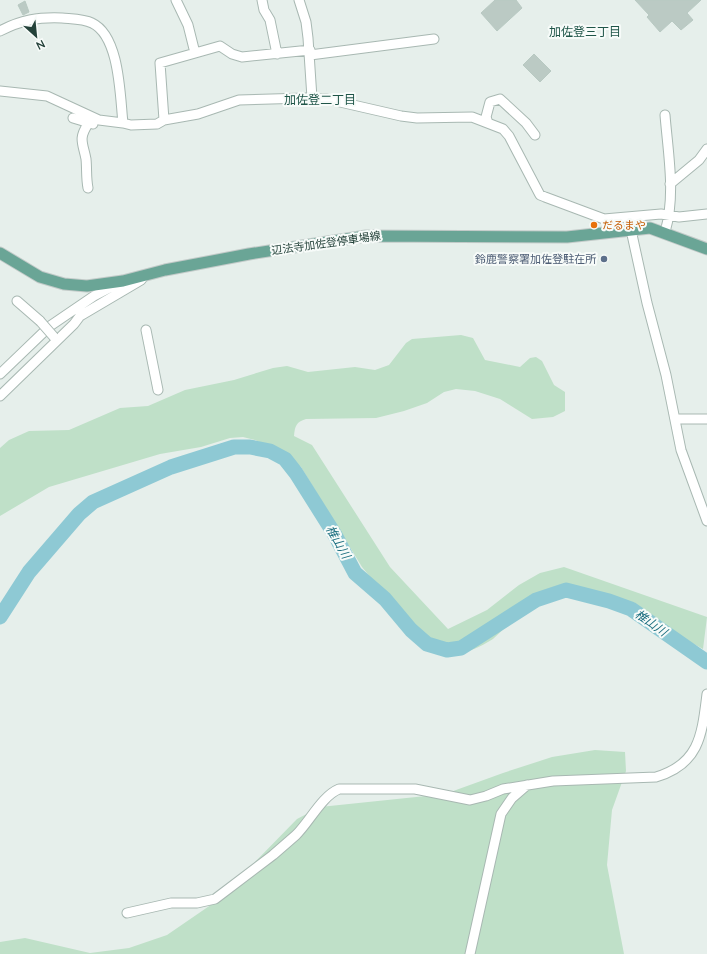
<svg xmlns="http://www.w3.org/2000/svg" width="707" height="954" viewBox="0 0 707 954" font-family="'Nunito Sans','Noto Sans JP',sans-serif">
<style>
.green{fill:#bfe0c8}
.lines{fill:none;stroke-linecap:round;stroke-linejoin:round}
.river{stroke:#8ec9d4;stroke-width:15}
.building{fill:#bbcac4;stroke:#b8c9c2}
.minor-casing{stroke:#a8b8b2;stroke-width:11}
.major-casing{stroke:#c2cac8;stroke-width:13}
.minor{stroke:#fff;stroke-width:9}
.major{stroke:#6aa596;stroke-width:11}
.minor-bridge-casing{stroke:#a8b8b2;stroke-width:11;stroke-linecap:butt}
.minor-bridge{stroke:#fff;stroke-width:9}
.food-dot{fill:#e8710a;stroke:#f7fbf9;stroke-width:1.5}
.service-dot{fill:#5c6f8a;stroke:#f7fbf9;stroke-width:1.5}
.labels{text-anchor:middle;stroke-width:4;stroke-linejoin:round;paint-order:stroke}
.food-label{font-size:11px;fill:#c56008;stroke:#f7fbf9;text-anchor:start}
.street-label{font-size:11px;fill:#24423a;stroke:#f7fbf9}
.service-label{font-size:11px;fill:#4e5e75;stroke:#f7fbf9;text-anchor:end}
.neighbourhood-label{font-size:12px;fill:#1f5548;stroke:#f7fbf9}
.water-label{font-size:12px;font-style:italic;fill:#1c6f80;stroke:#f7fbf9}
</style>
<rect width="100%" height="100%" fill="#e6efeb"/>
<path class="green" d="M461,335L473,338L485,360L520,367L530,358L536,357L542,361L554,385L565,392V411L553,417L532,419L500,399L475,391L456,389L444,392L427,403L404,411L376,418L306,419C296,422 295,426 294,436L312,445L390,567L448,629L487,610L519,585L540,573L564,567L707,617L703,649L597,591L563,584L545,590L493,639C465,657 449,656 421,639L362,567L301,467L280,451L255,440L243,437L230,438L201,447L160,454L49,487L0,516V448L9,440L29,431L69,430L120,408L148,406L185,390L234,380L273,368L287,366L308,372L355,367L375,370L389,365L406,343L412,339Z
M595,750L625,752L626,771L612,810L607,865L624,954H0V942L25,938L90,953L129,948L167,935L218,900L297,819L320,807L445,794L503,773L552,757Z"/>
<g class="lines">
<path class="river" d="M0,617L29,572L79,514L93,502L171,467L234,447H250L270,451L285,459L296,473L335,535L355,573L385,599L411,630L427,644L447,650L461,648L536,600L566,590L609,601L631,609L707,662"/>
</g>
<path class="building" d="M495,0H516L522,8L497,31L481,13Z
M635,0H701L687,13L693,20L681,30L672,21L660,32L647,17L649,15Z
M25,1L29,12L23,15L18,5Z
M534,54L551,71L540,82L523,65Z"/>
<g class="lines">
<defs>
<path id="minor" d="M176,0L188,25L195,53
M262,0L264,10L270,20L277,54
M299,0L306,22L308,38L312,98
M0,31C21,20 38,17 62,18C72,19 84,19 92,23C120,36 120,97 123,123L131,125L157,124L164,120L198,114L239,100L306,98L327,99L401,116L417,118L472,117L503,129L509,136L540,195L545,197L604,219L661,214L679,217L707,214
M310,55L434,39
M0,91L47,96L99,120L123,123
M665,115C668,153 676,195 665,232
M73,118L93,124
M164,120L160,63L220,46L232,54L242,57L310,50
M488,123L486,117L490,102L500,99L526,123L535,135
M670,184L699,160L707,149
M88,188C86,178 87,169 86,159C83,143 78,139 88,124
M631,230L647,303L666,375L681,450L707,521
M17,301L40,321
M146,330L158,390
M0,374L50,326L94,296L117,284
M0,396L74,324L80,316L141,280L144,276
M675,419H707
M127,913L171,903H197L215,899L273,855L296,835C310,821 322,796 339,789H415L470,800L486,796L503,789L553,781L656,777C700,764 702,734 707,694
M470,954L501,814L512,798L527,785"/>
<path id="major" d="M0,253L40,277L64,284L87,286L123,281L165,270L249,254L366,236L567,237L650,228L707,249"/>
</defs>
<use href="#minor" class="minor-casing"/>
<use href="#major" class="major-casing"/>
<use href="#minor" class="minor"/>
<use href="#major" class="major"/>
<defs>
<path id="minor-bridge" d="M40,321L54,337"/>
</defs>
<use href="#minor-bridge" class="minor-bridge-casing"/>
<use href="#minor-bridge" class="minor-bridge"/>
</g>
<circle class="food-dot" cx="594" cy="225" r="4"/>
<circle class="service-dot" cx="604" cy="259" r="4"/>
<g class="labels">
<g class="food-label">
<text x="602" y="229">だるまや</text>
</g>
<g class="street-label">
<text transform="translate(326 243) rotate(-8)" y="4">辺法寺加佐登停車場線</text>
</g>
<g class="service-label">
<text x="596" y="263">鈴鹿警察署加佐登駐在所</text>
</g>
<g class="neighbourhood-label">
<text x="585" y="36">加佐登三丁目</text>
<text x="320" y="104">加佐登二丁目</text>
</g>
<g class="water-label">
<text transform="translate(338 542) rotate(60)" y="4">椎山川</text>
<text transform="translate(651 623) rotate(35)" y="4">椎山川</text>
</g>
</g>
<g transform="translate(36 36) rotate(153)" stroke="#f7fbf9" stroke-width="3" paint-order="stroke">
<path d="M0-3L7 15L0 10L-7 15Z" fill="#24423a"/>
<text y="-6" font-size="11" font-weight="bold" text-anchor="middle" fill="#24423a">N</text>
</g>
</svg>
